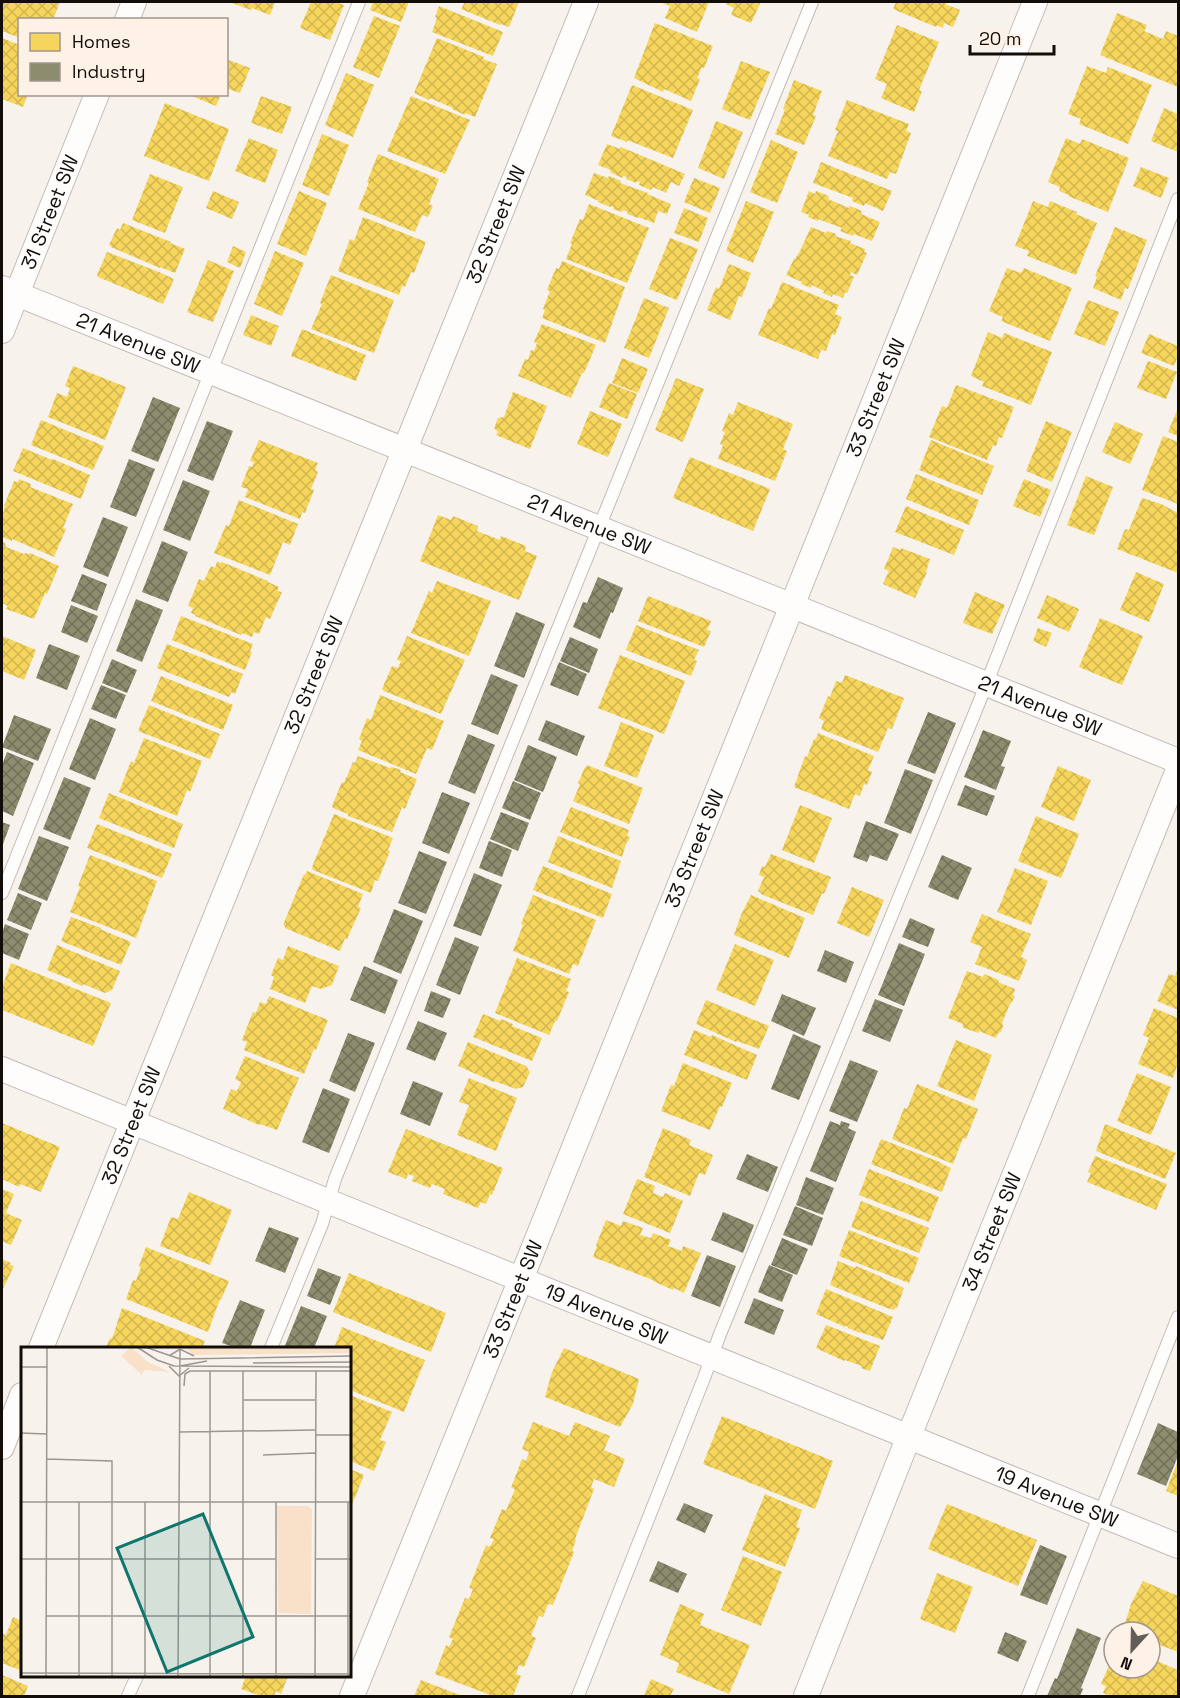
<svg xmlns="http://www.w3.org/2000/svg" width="1180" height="1698" viewBox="0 0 1180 1698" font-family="'Space Grotesk',sans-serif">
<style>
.homes{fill:url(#homes-cross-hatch)}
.industry{fill:url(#industry-cross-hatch)}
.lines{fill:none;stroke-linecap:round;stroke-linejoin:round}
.service-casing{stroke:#c2bcb7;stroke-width:14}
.minor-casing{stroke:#c2bcb7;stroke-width:26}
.service{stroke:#fefdfc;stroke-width:12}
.minor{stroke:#fefdfc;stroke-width:24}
.labels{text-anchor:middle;stroke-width:6;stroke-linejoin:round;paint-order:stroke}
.street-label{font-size:20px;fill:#120d09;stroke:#fef1e6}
.inset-road{fill:none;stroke:#9c9691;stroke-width:1.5}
.view{fill:#0f766e;fill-opacity:0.15;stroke:#0f766e;stroke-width:3}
.inset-edge{fill:none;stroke:#120d09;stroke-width:3}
</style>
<defs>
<pattern id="homes-cross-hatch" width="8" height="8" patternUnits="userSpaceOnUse" patternTransform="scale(1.5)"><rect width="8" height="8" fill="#f6d55c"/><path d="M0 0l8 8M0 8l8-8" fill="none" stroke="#d2b64f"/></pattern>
<pattern id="industry-cross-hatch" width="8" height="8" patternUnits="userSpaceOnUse" patternTransform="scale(1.5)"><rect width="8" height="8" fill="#8c8c6e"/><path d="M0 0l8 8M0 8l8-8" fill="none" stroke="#717159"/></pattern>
</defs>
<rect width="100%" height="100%" fill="#f8f2ec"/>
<path class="homes" d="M2,2H60L53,20H20V38L2,31Z
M229,2H275L270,15L252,8L251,10Z
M311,2H335L344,5L330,40L300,28Z
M373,2H409L401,22L370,10Z
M465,2H519L509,27L501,24L500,25L461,9Z
M660,2H709L697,32L665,18L670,6Z
M727,2H761L751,23L731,15L734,8L726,4Z
M896,2H947L945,4L960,10L953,27L944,23L943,28L937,25L936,27L893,9Z
M439,6L503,32L493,56L432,32L437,18L435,17Z
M1117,13L1147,25L1144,31L1163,39L1166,31L1178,36V87L1100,55Z
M374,16L400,26L379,78L353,67Z
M655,23L713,46L704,68L702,67L697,78L700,79L691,101L664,89L663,92L634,78Z
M897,25L939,42L919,90L922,91L914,112L881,98L887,84L875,79Z
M2,38L20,45V94H28L23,107L2,99Z
M437,38L484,57L483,59L497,64L475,117L465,113V115L452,109L453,108L430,98L429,100L414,93Z
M226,59L250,68L240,93L226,88Z
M741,61L770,72L750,120L722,109Z
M1087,66L1106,73L1108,67L1152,85L1128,144L1079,124L1081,119L1068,114Z
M346,73L374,85L353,137L325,125Z
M794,80L822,91L813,115L816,116L804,145L775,134L785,110L783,109Z
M632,85L693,110L673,158L627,140V142L611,136Z
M187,94H221L216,106Z
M261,96L292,107L282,134L251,123Z
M411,96L470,120L445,174L387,151Z
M847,100L909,124L906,131L911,133L896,174L890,172L887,179L828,156L838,131L835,130Z
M165,103L229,129L209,181L144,156Z
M1164,108L1178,114V152L1151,141Z
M716,121L743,132L724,179L698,168Z
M322,134L349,145L329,196L302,185Z
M249,138L278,150L265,183L235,171Z
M1066,138L1080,144L1082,139L1129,158L1108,212L1068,196L1069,195L1059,191L1060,187L1048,182Z
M771,140L798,152L777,203L750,192Z
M607,144L620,149L621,147L685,174L679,186L671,182L666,193L653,187L651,190L639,185L640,182L637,181L636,183L626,179L627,177L623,176L622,178L610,172L611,170L598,165Z
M378,154L439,179L429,204L433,206L428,217L422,215L415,232L358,209L369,183L367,182Z
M821,162L892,191L883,211L865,203L864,206L852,201L853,198L813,183Z
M1141,167L1169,178L1161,198L1133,186Z
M594,173L608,178L609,176L621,181L620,183L648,193L647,194L671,204L667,214L658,211L654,223L638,217V218L627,214L628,212L623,210L622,212L613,209L614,207L611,206L610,207L598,202L599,201L585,195Z
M150,174L183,187L165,233L132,220Z
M694,178L720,188L710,213L684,202Z
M213,191L239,202L232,219L206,208Z
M299,191L327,203L306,256L277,244Z
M809,191L815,194L816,191L829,196L828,199L849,208L850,206L862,211L861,214L880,222L872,241L854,234L853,236L840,231L842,228L818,219V221L808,217L809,215L801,212Z
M746,201L774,212L753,263L726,251Z
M1033,201L1048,207L1050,201L1077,212L1076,214L1097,223L1076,275L1027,256L1029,251L1015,246Z
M589,204L649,228L627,283L566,259L572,244L570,243L580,219L583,220Z
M684,208L708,218L699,242L674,233Z
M363,217L426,242L414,273L411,272L405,287L402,286L399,295L338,271L350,239L354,241Z
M123,223L171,242L170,243L185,249L175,273L160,267V268L111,247V246L109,245L116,230L117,228L120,230Z
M811,227L826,233L827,231L836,234L835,236L851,241L850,243L865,249L864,252L867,253L857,275L851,272L850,275L854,277L847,293L845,292L843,298L833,294L832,297L823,293L824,291L812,285L811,288L801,284L802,282L786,275L794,259H795L800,251Z
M1115,227L1147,240L1128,289L1125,288L1121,300L1093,288L1097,277L1095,276Z
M670,238L698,249L677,300L649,289Z
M233,246L246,252L240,268L227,262Z
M275,251L304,263L282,316L254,304Z
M107,252L159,272L174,279L163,304L98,277L97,275Z
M208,260L234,271L213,322L187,312Z
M562,261L625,287L605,343L542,318L545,310L543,309L550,291L547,290L556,268L559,269Z
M729,264L751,273L742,297L739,296L730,320L707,310L716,287L719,289Z
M1007,268L1021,273L1024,268L1072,288L1050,341L1001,321L1003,317L989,311Z
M331,275L394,300L374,353L311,329L322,304L320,303Z
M782,282L839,305L835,314L842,317L835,335L832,334L826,351L821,350L818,359L758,335L769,308L771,309Z
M644,298L669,308L649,358L624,348Z
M1088,300L1119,312L1105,346L1074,334Z
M251,315L279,326L271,346L243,335Z
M542,324L596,345L584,373H582L571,398L518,376L525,359L528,360L531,350L534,351L537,343L534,342Z
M302,329L366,355L356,381L291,356Z
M988,332L1002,338L1004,333L1052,352L1031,405L982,386L984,382L971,376Z
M1149,334L1178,346V356L1174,366L1141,353Z
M622,358L648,369L638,393L612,383Z
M1148,361L1177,372L1166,399L1137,388Z
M73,366L126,387L105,440L48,417L57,393L67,397L70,388L65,386Z
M676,378L704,389L683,442L655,430Z
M609,383L637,394L627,419L599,407Z
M956,385L1014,407L1002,438L999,437L996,446L993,445L987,460L929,437L942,406L947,408Z
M513,392L547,406L530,449L496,435L498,432L494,428L498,418L504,417Z
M738,402L793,424L783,449L787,451L775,481L718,459L723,445L720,444L725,432L722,431L729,413L733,415Z
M1178,408V436L1168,432Z
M590,411L622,424L608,457L577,444Z
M41,420L104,446L93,470L31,445Z
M1046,421L1072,432L1052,482L1026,471Z
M1115,422L1143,434L1130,464L1102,452Z
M1163,436L1178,442V504L1142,490Z
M259,440L318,463L315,470L318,472L311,489L314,490L305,513L302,512L300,519L245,497L248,489L241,487L249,466L252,467L254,462L250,461Z
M931,440L994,466L982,495L919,470Z
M23,448L52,460L53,459L90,475L81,499L13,471Z
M690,457L770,489L753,531L673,498Z
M916,474L979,500L969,525L906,499Z
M1086,476L1113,487L1094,535L1067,525Z
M19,479L31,484L30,487L73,504L63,528L66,529L54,557L12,539V541L2,537V517L5,507L4,506L14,481L18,482Z
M1024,479L1051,490L1040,517L1013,506Z
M1142,498L1161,504L1178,513V573L1117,549L1125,529L1129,530Z
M239,500L298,524L290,545L283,542L270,575L214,553L226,525L229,526Z
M906,506L964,530L954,555L895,532Z
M438,515L451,520L453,516L478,526L477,531L500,540L501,536L526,546L525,551L537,556L519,600L420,561Z
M2,541L5,543L6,547L24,554L25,553L29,554L30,553L59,566L47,594L45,593L34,619L6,609L8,606L2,603Z
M893,547L900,550L901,548L930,559L926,572H927L915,598L883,584L889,571L884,569Z
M217,562L221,563L222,562L268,581V582L279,587L277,591L282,592L270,619L266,617L259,634L254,632L252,637L242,633L241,635L195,616L196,615L191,613L193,608L188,606L199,579L204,581L211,566L215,568Z
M1136,572L1164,584L1149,622L1120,610Z
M437,581L491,601L469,656L411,633L429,591L432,593Z
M975,592L1005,605L992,634L963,623Z
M1047,595L1079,609L1069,632L1037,618Z
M648,596L711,621L707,630L711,631L704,647L638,621Z
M181,616L253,644L250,651L252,652L245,670L172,640Z
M1100,618L1143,636L1122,685L1079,667Z
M636,625L699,650L694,660L697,661L691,676L626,650Z
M1038,628L1052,633L1046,647L1033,641Z
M2,636L36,650L24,680L2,671Z
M407,636L465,660L441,714L384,691L382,689L392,666L398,668L401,661L397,660Z
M167,644L243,674L235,694L231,692L229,697L157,668Z
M620,655L685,681L664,734L598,708Z
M845,675L904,698L892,729L888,728L878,752L821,729L824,721L819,718L828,696L830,697L836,681L842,683Z
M161,676L233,705L223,730L151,701Z
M380,695L444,721L432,750L427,748L416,774L358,750L362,741L359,739L367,718L371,720Z
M149,705L220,734L210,759L138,731Z
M621,722L654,735L637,778L604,766Z
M818,733L874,756L868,770L872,772L867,785L864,784L860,796L855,794L849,809L794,787L805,756L807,757L814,739H816Z
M144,738L202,761L190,792L187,790L177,816L119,792L131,761L134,763Z
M358,756L390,768L392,767L401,770L400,772L417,779L405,809L402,807L392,832L348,816V814L333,808L332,806L342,782L344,783L353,762L355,763Z
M587,765L643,788L629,824L573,801L580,784L578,783L585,767L586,768Z
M1058,766L1091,780L1074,821L1041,807Z
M109,793L183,824L174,848L99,818Z
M800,805L832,818L814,863L782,850Z
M571,807L629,830L627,836L630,837L628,842L627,841L622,857L560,832Z
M334,814L393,838L388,850L390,851L378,881L375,880L371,893L313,870L312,867Z
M1036,816L1079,834L1061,878L1018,861Z
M97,824L172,854L162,878L87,848Z
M558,836L621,861L612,888L548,862Z
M771,854L831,877L824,894L822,893L813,915L761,894V893L758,891L764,877L759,875L762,866L765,867Z
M90,855L157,881L136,938L70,912L80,887L78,886Z
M543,866L612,894L603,918L533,890Z
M1015,868L1048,881L1031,925L997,912Z
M307,871L363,894L358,907L361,908L347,939L345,938L340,951L285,928V926L283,925L304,874L305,875Z
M852,887L884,900L869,937L837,923Z
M533,895L596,920L578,966L573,964L569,974L513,951L523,925L521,924Z
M751,895L805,918L789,958L734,935L741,915Z
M982,914L1031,934L1021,957L1027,960L1019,981L975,964L982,947L970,942Z
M71,917L101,928L100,929L131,942L121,965L61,941Z
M735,944L774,960L755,1006L716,990Z
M57,945L120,971L112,990L105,993L83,984L82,986L71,981L72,980L47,970Z
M288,946L339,966L332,985L321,989L312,986L305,1003L270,989L274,977L271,975L278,958L283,960Z
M517,958L571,979L566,991L569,992L557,1021H555L549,1035L495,1013Z
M11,963L111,1003L93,1046L2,1010V987Z
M1178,968V1010L1157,1001L1169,974L1175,976Z
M967,971L983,977L984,974L999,980L998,982L1015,989L1013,995L1015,997L1012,1002L1010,1004L1002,1023L1003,1026L1001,1032L998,1033L996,1038L979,1031L978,1033L962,1027L963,1024L948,1018Z
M269,996L328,1020L316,1050L314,1049L304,1074L244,1050L247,1042L242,1040L253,1012L256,1013L260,1002L266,1004Z
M706,1000L769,1026L759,1049L737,1041L736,1042L696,1024Z
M1154,1008L1178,1018V1063L1173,1078L1138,1064L1149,1038L1143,1035Z
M483,1014L500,1021L501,1019L513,1024L512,1026L542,1038L532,1061L473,1037Z
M694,1030L711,1037L712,1035L757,1055L747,1080L684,1055Z
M956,1040L992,1055L974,1101L937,1086Z
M468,1042L526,1066L530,1072L523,1087L516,1089L494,1081V1082L458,1066Z
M245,1056L299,1078L277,1130L260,1124L259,1125L223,1109L231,1089L237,1091L241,1082L235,1079Z
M683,1063L732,1083L722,1107L720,1106L710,1130L661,1111L671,1085L674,1086Z
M1137,1073L1171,1087L1151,1135L1117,1121Z
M469,1078L517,1098L496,1151L457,1135L469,1105L459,1102Z
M917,1084L978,1109L966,1139L963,1138L953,1164L892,1139L904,1108L907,1109Z
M2,1123L60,1147L41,1192L20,1184L19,1187L2,1179Z
M1105,1124L1176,1153L1165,1179L1096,1151Z
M663,1128L691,1140L689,1145L713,1155L705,1175L699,1173L690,1196L644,1177Z
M406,1129L503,1168L492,1195L490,1194L486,1204L481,1202L478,1208L443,1194L445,1189L432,1184L430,1188L412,1181L414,1176L408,1174L406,1179L388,1172Z
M881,1139L942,1163V1164L951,1168L942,1192L871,1164Z
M1095,1156L1167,1184L1156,1210L1087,1182L1091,1173L1088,1172Z
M869,1169L939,1197L929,1222L859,1195Z
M637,1179L655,1186L653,1193L663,1197L665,1193L683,1201L670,1233L623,1214Z
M2,1189L14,1194L6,1213L22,1220L11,1245L2,1241Z
M189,1192L232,1210L210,1265L160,1246L171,1217L178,1219Z
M861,1201L929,1228L919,1253L851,1227Z
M606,1220L621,1226L623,1221L643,1228L640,1235L651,1238L653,1233L671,1240L668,1246L682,1251L683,1246L701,1253L684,1293L674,1288L673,1290L653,1281V1280L593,1257L597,1246L596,1245Z
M849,1230L919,1258L909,1283L839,1256Z
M146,1247L229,1281L221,1300L220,1299L208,1332L126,1299L133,1280L136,1281L141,1267L139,1266Z
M2,1259L11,1263L10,1265L14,1266L2,1291Z
M838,1261L855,1268L856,1266L882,1277V1278L904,1288L897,1308H895L894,1310L887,1308L830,1285Z
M349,1273L446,1313L431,1352L333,1312Z
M826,1289L893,1317L883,1340L860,1332V1333L848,1328V1327L845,1325V1327L816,1314Z
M122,1308L205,1341L202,1348H106L110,1338L112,1339Z
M826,1325L880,1346L870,1371L861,1368L862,1366L845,1360L844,1361L816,1348Z
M342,1327L425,1360L404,1412L350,1390V1348H334Z
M564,1348L639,1379L633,1404L620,1427L545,1397L552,1372Z
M350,1395L392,1412L380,1440L386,1442L374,1471L350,1461Z
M722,1416L833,1461L815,1509L703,1464Z
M533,1422L569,1436L575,1422L610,1436L604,1450L625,1459L614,1487L594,1479L591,1487L594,1489L575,1539L576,1540L572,1551L574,1552L553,1605L548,1604L543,1617L539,1616L531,1636L536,1638L524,1667L519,1665L516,1674L521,1676L513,1696H493L435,1674L446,1645L449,1647L453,1639L449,1637L465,1598L469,1599L473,1589L469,1588L486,1545L490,1547L494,1539L490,1538L502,1509L506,1511L515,1489L511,1488L522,1459L526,1461L529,1452L522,1449Z
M1178,1461V1496L1166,1491Z
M350,1469L364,1475L350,1510Z
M765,1494L802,1510L796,1527L800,1528L785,1567L742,1550Z
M947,1504L1037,1540L1018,1586L928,1549Z
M743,1556L782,1572L761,1626L721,1610Z
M937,1573L973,1587L955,1633L920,1619Z
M1143,1581L1178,1596V1652L1150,1641V1632H1129L1123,1630L1131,1604Z
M680,1604L704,1614L700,1625L750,1645L729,1694L676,1672L679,1663L660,1655Z
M13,1617L22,1621V1671L2,1663V1633L6,1635Z
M1114,1654V1668H1150V1658L1178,1670V1696H1112L1103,1693L1106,1686L1101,1684Z
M2,1675L28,1686L24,1696H2Z
M246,1676H288L281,1694L276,1691L274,1696H261L241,1689Z
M651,1679L674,1689L670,1696H644Z
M421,1680L462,1696H414Z"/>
<path class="industry" d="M153,397L180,408L158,462L131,451Z
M207,421L233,431L213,481L187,471Z
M129,459L155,469L136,517L110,507Z
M183,480L210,491L190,541L163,530Z
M103,517L128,527L108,577L83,567Z
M162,541L188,552L168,602L142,592Z
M82,574L107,584L97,611L71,601Z
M598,577L623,588L613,613L611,612L600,639L573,627L583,602L587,603Z
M136,599L163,610L142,662L116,651Z
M71,605L98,616L87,643L61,632Z
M516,612L545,624L524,678L494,666Z
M570,637L598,649L589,673L560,661Z
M49,644L80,656L67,690L36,678Z
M112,659L137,670L127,693L102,683Z
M559,662L587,674L578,696L550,685Z
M491,674L518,685L498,735L471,724Z
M101,685L126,695L116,719L91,709Z
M928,712L956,723L935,774L907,763Z
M14,715L51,729L38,761L2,747Z
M90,718L116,729L95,780L69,769Z
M546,720L585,736L577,756L538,740Z
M983,730L1011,741L1001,766L1005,767L996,790L964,777Z
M468,734L495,745L475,794L448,783Z
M528,745L557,757L543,792L514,780Z
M7,752L34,763L13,816L2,811V765Z
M905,769L933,780L911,834L884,823Z
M64,777L91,788L70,840L43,829Z
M513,781L541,793L530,820L502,808Z
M965,785L995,796L987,816L957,805Z
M442,792L470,803L449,854L422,843Z
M501,812L529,823L518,851L490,839Z
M866,821L899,834L887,861L870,855L867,862L853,857Z
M2,822L10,825L2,847Z
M39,836L69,847L47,901L18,889Z
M489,841L512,850L502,877L479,868Z
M419,851L447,862L426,914L398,903Z
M942,855L972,868L958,900L928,887Z
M474,873L502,885L481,936L453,926Z
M18,893L42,903L31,930L7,920Z
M394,909L423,921L401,974L373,962Z
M910,918L935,929L928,947L902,937Z
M5,924L29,934L19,960L2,953V933Z
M455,937L479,947L460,995L436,985Z
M899,943L925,954L904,1006L878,995Z
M825,950L854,962L846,983L817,971Z
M364,966L398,980L385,1014L350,1000Z
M431,991L451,999L443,1018L424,1011Z
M782,994L816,1008L804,1036L771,1021Z
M875,999L903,1010L890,1042L862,1031Z
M418,1021L447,1033L435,1061L406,1049Z
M348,1033L375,1043L355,1092L329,1081Z
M793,1034L821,1046L799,1100L771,1089Z
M850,1060L878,1071L857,1122L829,1111Z
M413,1081L443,1093L430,1126L400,1114Z
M323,1088L350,1099L329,1153L302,1142Z
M830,1121L840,1125L841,1121L850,1124L848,1128L856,1132L836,1182L810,1171Z
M747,1154L778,1167L768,1192L736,1179Z
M806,1177L834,1188L823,1215L796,1205Z
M795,1206L823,1218L812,1246L783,1235Z
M723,1212L754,1225L743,1253L711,1240Z
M269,1227L299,1238L285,1273L255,1261Z
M782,1238L808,1249L797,1275L771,1265Z
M707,1255L736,1266L720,1307L691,1296Z
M769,1265L793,1275L782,1302L758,1292Z
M318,1268L341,1277L330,1305L307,1296Z
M754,1298L784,1310L774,1335L744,1323Z
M240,1300L265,1310L250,1348H237L222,1343Z
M301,1306L327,1316L314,1348H284Z
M1158,1423L1178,1432V1456L1166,1486L1137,1474Z
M684,1503L713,1515L705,1533L676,1520Z
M1040,1545L1067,1556L1047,1605L1020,1595Z
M658,1561L687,1574L678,1593L649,1581Z
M1077,1628L1101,1638L1081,1688L1083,1689L1080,1696H1047L1055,1678L1057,1679Z
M1005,1632L1027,1641L1018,1662L997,1653Z"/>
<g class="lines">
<defs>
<path id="service" d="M2,893L359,2
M271,1348L322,1224L335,1179L812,2
M128,1696L137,1676
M578,1696L704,1378L720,1334L978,705L1178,199
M1028,1696L1178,1317"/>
<g id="minor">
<path d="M127,20L134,2"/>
<path id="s1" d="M2,288L1178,761"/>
<path id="s2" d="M2,331L97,94"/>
<path id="s3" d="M2,1069L1178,1546"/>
<path id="s4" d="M41,1348L586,2"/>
<path d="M2,1447L22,1395"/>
<path id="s5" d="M352,1696L521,1279L1035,2"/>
<path id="s6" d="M806,1696L909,1436L1178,770"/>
</g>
</defs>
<use href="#service" class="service-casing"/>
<use href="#minor" class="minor-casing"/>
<use href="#service" class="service"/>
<use href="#minor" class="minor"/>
</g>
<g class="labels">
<g class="street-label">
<text dy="7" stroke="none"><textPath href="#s2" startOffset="128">31 Street SW</textPath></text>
<text dy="7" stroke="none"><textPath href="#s4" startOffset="1212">32 Street SW</textPath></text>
<text dy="7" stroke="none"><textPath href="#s1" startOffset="147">21 Avenue SW</textPath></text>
<text dy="7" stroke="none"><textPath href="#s5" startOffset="1400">33 Street SW</textPath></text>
<text dy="7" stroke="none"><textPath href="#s1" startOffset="633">21 Avenue SW</textPath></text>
<text dy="7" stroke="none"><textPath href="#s4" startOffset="726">32 Street SW</textPath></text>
<text dy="7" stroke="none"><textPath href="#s1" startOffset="1119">21 Avenue SW</textPath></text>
<text dy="7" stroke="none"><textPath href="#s5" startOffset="914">33 Street SW</textPath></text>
<text dy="7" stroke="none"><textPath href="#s4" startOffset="240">32 Street SW</textPath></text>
<text dy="7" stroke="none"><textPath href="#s6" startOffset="500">34 Street SW</textPath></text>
<text dy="7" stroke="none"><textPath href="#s5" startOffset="428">33 Street SW</textPath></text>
<text dy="7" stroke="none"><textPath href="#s3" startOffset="652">19 Avenue SW</textPath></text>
<text dy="7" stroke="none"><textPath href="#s3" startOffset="1138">19 Avenue SW</textPath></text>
</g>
</g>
<g transform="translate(21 1347)">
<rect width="330" height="330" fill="#f8f2ec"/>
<path d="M110,0L127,15L149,25L123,23L121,28L100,9ZM163,0H330V6L172,8Z" fill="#f9e1c9"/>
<path d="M256,159H287L291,162L290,267L257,266Z" fill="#f9e1c9"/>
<path class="inset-road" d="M116,0L136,13L153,19L330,20M124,0L159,12L330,9M148,9L159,2L173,9M232,16L330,15M148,19L158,29L168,21M159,19L186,14M0,20H26M189,24V330M163,39L164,27L169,24H330M222,53H294M159,85L294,83M0,86L25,87M294,88H330M242,108L294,106M26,112L91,114V330M0,155H330M58,155V330M124,155V330M255,155V330M327,155V330M0,212H255M294,212H330M25,269H330M0,326L330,327M25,330L26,0M157,330L159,2M222,330V24M294,330L295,24"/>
<path class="view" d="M182,167L232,290L146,325L96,201Z"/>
<rect width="330" height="330" class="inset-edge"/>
</g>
<rect width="1180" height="1698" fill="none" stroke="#120d09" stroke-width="6"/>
<rect x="18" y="18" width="210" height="78" fill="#fef1e6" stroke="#a0968e" stroke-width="1.5"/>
<rect x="30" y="33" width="30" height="18" fill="#f6d55c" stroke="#a0968e" stroke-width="1.5"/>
<text x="72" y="48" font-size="18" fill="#120d09">Homes</text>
<rect x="30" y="63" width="30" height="18" fill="#8c8c6e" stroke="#a0968e" stroke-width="1.5"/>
<text x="72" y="78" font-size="18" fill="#120d09">Industry</text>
<g transform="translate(1132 1650) rotate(202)"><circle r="28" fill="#fef1e6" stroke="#a0968e" stroke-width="1.5"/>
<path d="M0-4.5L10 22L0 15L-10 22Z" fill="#625d58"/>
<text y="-9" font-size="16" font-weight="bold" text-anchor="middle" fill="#120d09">N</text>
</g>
<path d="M970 45v9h84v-9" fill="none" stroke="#120d09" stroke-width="3"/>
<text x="979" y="45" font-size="18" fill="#120d09" stroke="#fef1e6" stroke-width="4.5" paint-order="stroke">20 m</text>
</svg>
